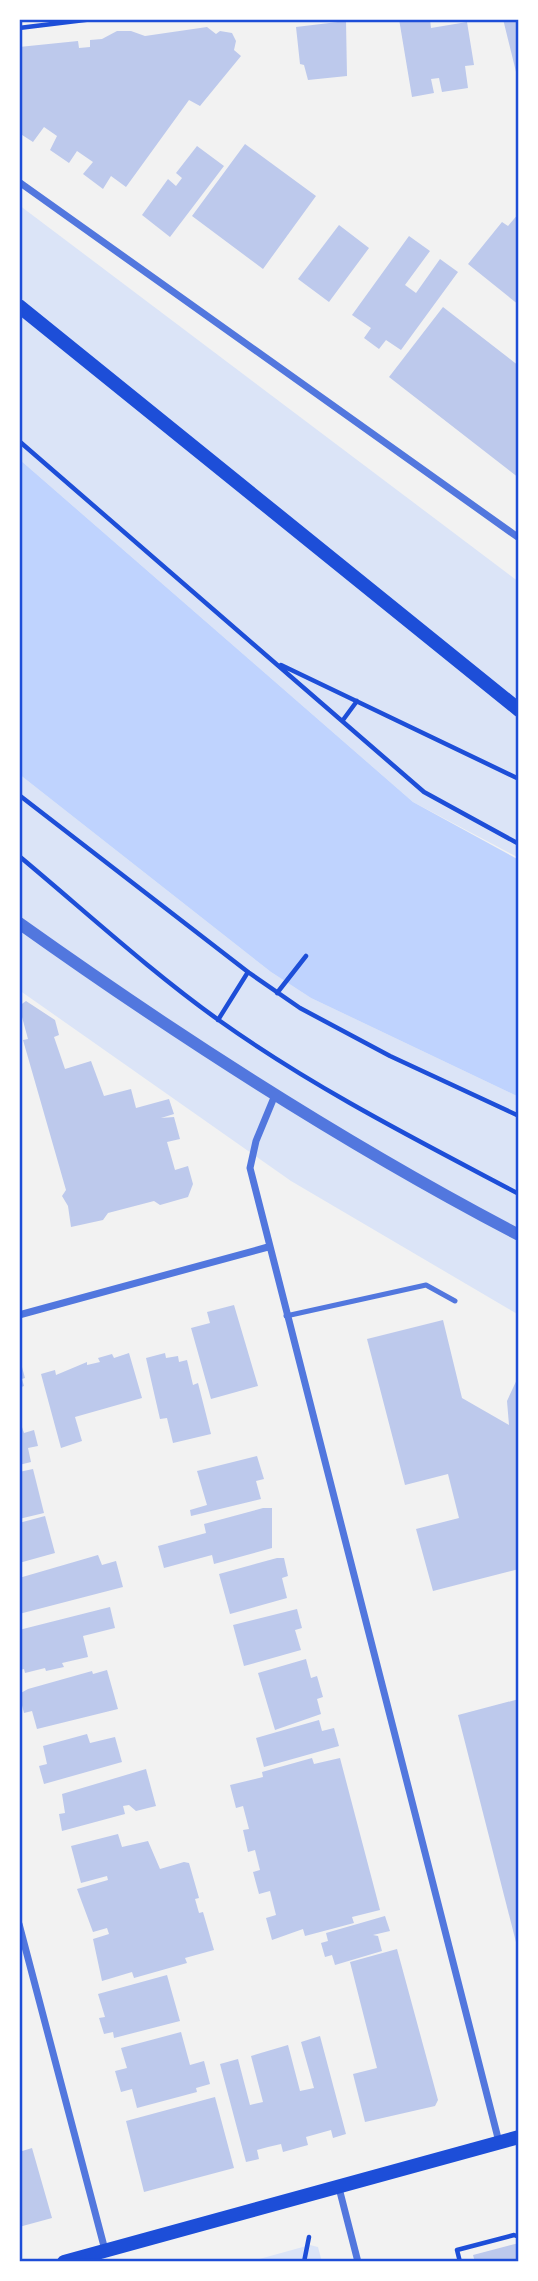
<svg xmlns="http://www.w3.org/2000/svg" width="538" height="2281" viewBox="0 0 538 2281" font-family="Karla,sans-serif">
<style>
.green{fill:#dbe4f7}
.water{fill:#bfd3fe}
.building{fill:#bdc9ec}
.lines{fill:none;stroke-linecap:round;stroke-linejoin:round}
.path{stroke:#1d4ed8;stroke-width:4.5}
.service{stroke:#5277de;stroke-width:5}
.minor{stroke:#5277de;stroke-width:7}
.tertiary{stroke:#5277de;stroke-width:12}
.secondary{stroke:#1d4ed8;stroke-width:14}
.neatline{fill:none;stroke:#1d4ed8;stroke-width:2.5}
</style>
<rect width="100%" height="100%" fill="#f2f2f2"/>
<path class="green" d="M19,205L519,582V858L413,802L19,459Z
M19,774L271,972L311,998L519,1097V1315L291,1181L19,990Z
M310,2245L318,2247L322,2262H249Z"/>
<path class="water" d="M19,459L413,802L519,860V1097L311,998L271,972L19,774Z"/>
<path class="building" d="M399,19H430L431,28L467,22L474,65L465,66L468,88L442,92L439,78L431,79L434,93L412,97Z
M503,19H519V80H518Z
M346,21L347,76L308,80L304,65L300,64L296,27Z
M207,27L216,34L220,31L232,33L236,41L234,50L241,56L200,106L189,100L126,187L111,176L103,189L83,174L93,162L77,151L69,163L50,150L57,136L44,127L33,142L19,133V47L78,41L79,48L90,47V40L102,39L117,31H131L145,36Z
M245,144L316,196L263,269L192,216Z
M197,146L224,166L170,237L142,215L168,179L176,186L182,178L176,173Z
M519,213V305L468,264L502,222L508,226Z
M339,225L369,248L329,302L298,279Z
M409,236L430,251L405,285L416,293L440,259L458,272L401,350L386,340L379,349L364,338L371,328L352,315Z
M443,307L519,366V478L389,377Z
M26,1001L55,1020L59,1035L54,1037L65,1069L91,1061L104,1096L131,1089L136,1108L169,1099L174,1114L161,1118L174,1117L180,1139L167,1142L175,1170L188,1166L193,1184L188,1197L160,1205L154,1201L108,1213L103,1220L71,1227L68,1206L62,1196L66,1190L23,1040L28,1039L19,1006Z
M234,1305L258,1386L211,1399L191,1328L210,1323L207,1312Z
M443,1320L462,1398L509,1425L507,1401L519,1375V1569L433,1591L416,1529L459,1518L448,1474L405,1485L367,1339Z
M129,1353L142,1398L75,1417L82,1441L61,1448L41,1374L55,1370L56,1375L87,1362V1365L100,1362L98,1358L112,1354L114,1358Z
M165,1353L166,1358L178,1356L179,1362L187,1360L193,1385L198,1383L211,1434L173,1443L167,1418L160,1419L146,1358Z
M22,1367L25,1378L22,1379L24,1386L19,1388V1368Z
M19,1418L24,1433L34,1430L38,1446L28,1448L31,1462L19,1465Z
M257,1456L264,1479L256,1481L261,1499L191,1516L190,1510L207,1505L197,1471Z
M33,1469L44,1513L19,1519V1472Z
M263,1508H272V1548L214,1564L212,1555L164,1568L158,1546L206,1533L204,1524Z
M45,1516L55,1553L19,1563V1523Z
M98,1555L102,1565L116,1561L123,1587L19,1614V1578Z
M277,1558H284L288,1576L282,1578L287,1598L230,1614L219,1574Z
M110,1607L115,1628L83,1636L88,1657L62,1663L64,1667L46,1671L45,1668L25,1673L24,1669L19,1670V1630Z
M297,1609L302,1628L295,1630L301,1650L244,1666L233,1625Z
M306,1659L311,1678L317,1676L323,1697L317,1699L321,1714L275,1730L258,1673Z
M107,1670L118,1709L37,1729L32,1711L24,1713L19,1694L28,1689L92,1671L93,1674Z
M519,1699V1949L518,1950L458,1715Z
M319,1720L322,1731L334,1728L339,1746L264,1767L256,1738Z
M87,1734L90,1743L115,1737L122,1762L44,1784L39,1766L47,1764L43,1746Z
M312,1758L314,1764L340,1758L380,1910L352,1917L354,1923L305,1936L303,1929L272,1940L266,1918L276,1915L270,1891L259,1894L253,1872L260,1870L255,1850L248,1852L243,1830L249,1829L243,1806L236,1808L230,1785L263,1777L262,1772Z
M146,1769L156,1806L136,1811L129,1805L123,1806L125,1814L62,1831L59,1814L65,1813L62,1794Z
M118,1834L122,1847L148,1841L160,1869L184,1862L189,1863L199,1898L195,1899L199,1913L203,1912L214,1950L185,1958L187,1963L134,1978L132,1972L102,1981L93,1939L109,1934L107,1928L93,1932L77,1889L108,1880L107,1876L81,1883L71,1846Z
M385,1916L390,1931L373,1935L378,1936L382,1951L335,1965L332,1955L325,1957L321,1943L328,1941L326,1933Z
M397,1949L438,2100L435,2106L365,2122L353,2074L377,2068L350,1962Z
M167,1975L180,2021L114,2038L113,2032L104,2034L99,2018L105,2017L98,1994Z
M181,2032L190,2065L204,2061L210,2084L196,2088L197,2092L137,2108L132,2089L121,2092L115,2071L127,2068L121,2048Z
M320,2036L346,2134L333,2138L331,2130L306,2137L308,2145L283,2152L281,2144L268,2147L257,2150L259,2159L246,2162L220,2064L238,2059L250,2105L263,2102L251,2056L288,2045L300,2091L314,2088L301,2042Z
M215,2097L234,2168L144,2192L126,2121Z
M32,2148L52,2218L19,2227V2152Z
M519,2243V2262H475L473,2255Z"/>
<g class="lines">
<path class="path" d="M19,28L93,19
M19,441L424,792L519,844
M281,665L519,779
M343,720L357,701
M19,795L248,972L300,1008L390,1056L519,1116
M19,856C85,911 150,971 220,1021C314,1088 417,1140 519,1194
M277,993L306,956
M218,1020L248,972
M304,2262L309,2237
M460,2262L457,2250L514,2235L519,2237"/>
<path class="service" d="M286,1316L426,1285L455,1301"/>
<path class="minor" d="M19,182L519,538
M275,1095L256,1141L250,1168L499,2142
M19,1315L268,1247
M19,1924L105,2250
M339,2188L358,2262"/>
<path class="tertiary" d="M19,923C179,1037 345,1144 519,1235"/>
<path class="secondary" d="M19,306L519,710
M64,2262L519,2137"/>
</g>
<rect width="538" height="2281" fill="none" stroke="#ffffff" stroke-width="42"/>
<rect x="21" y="21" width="496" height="2239" class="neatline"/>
</svg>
